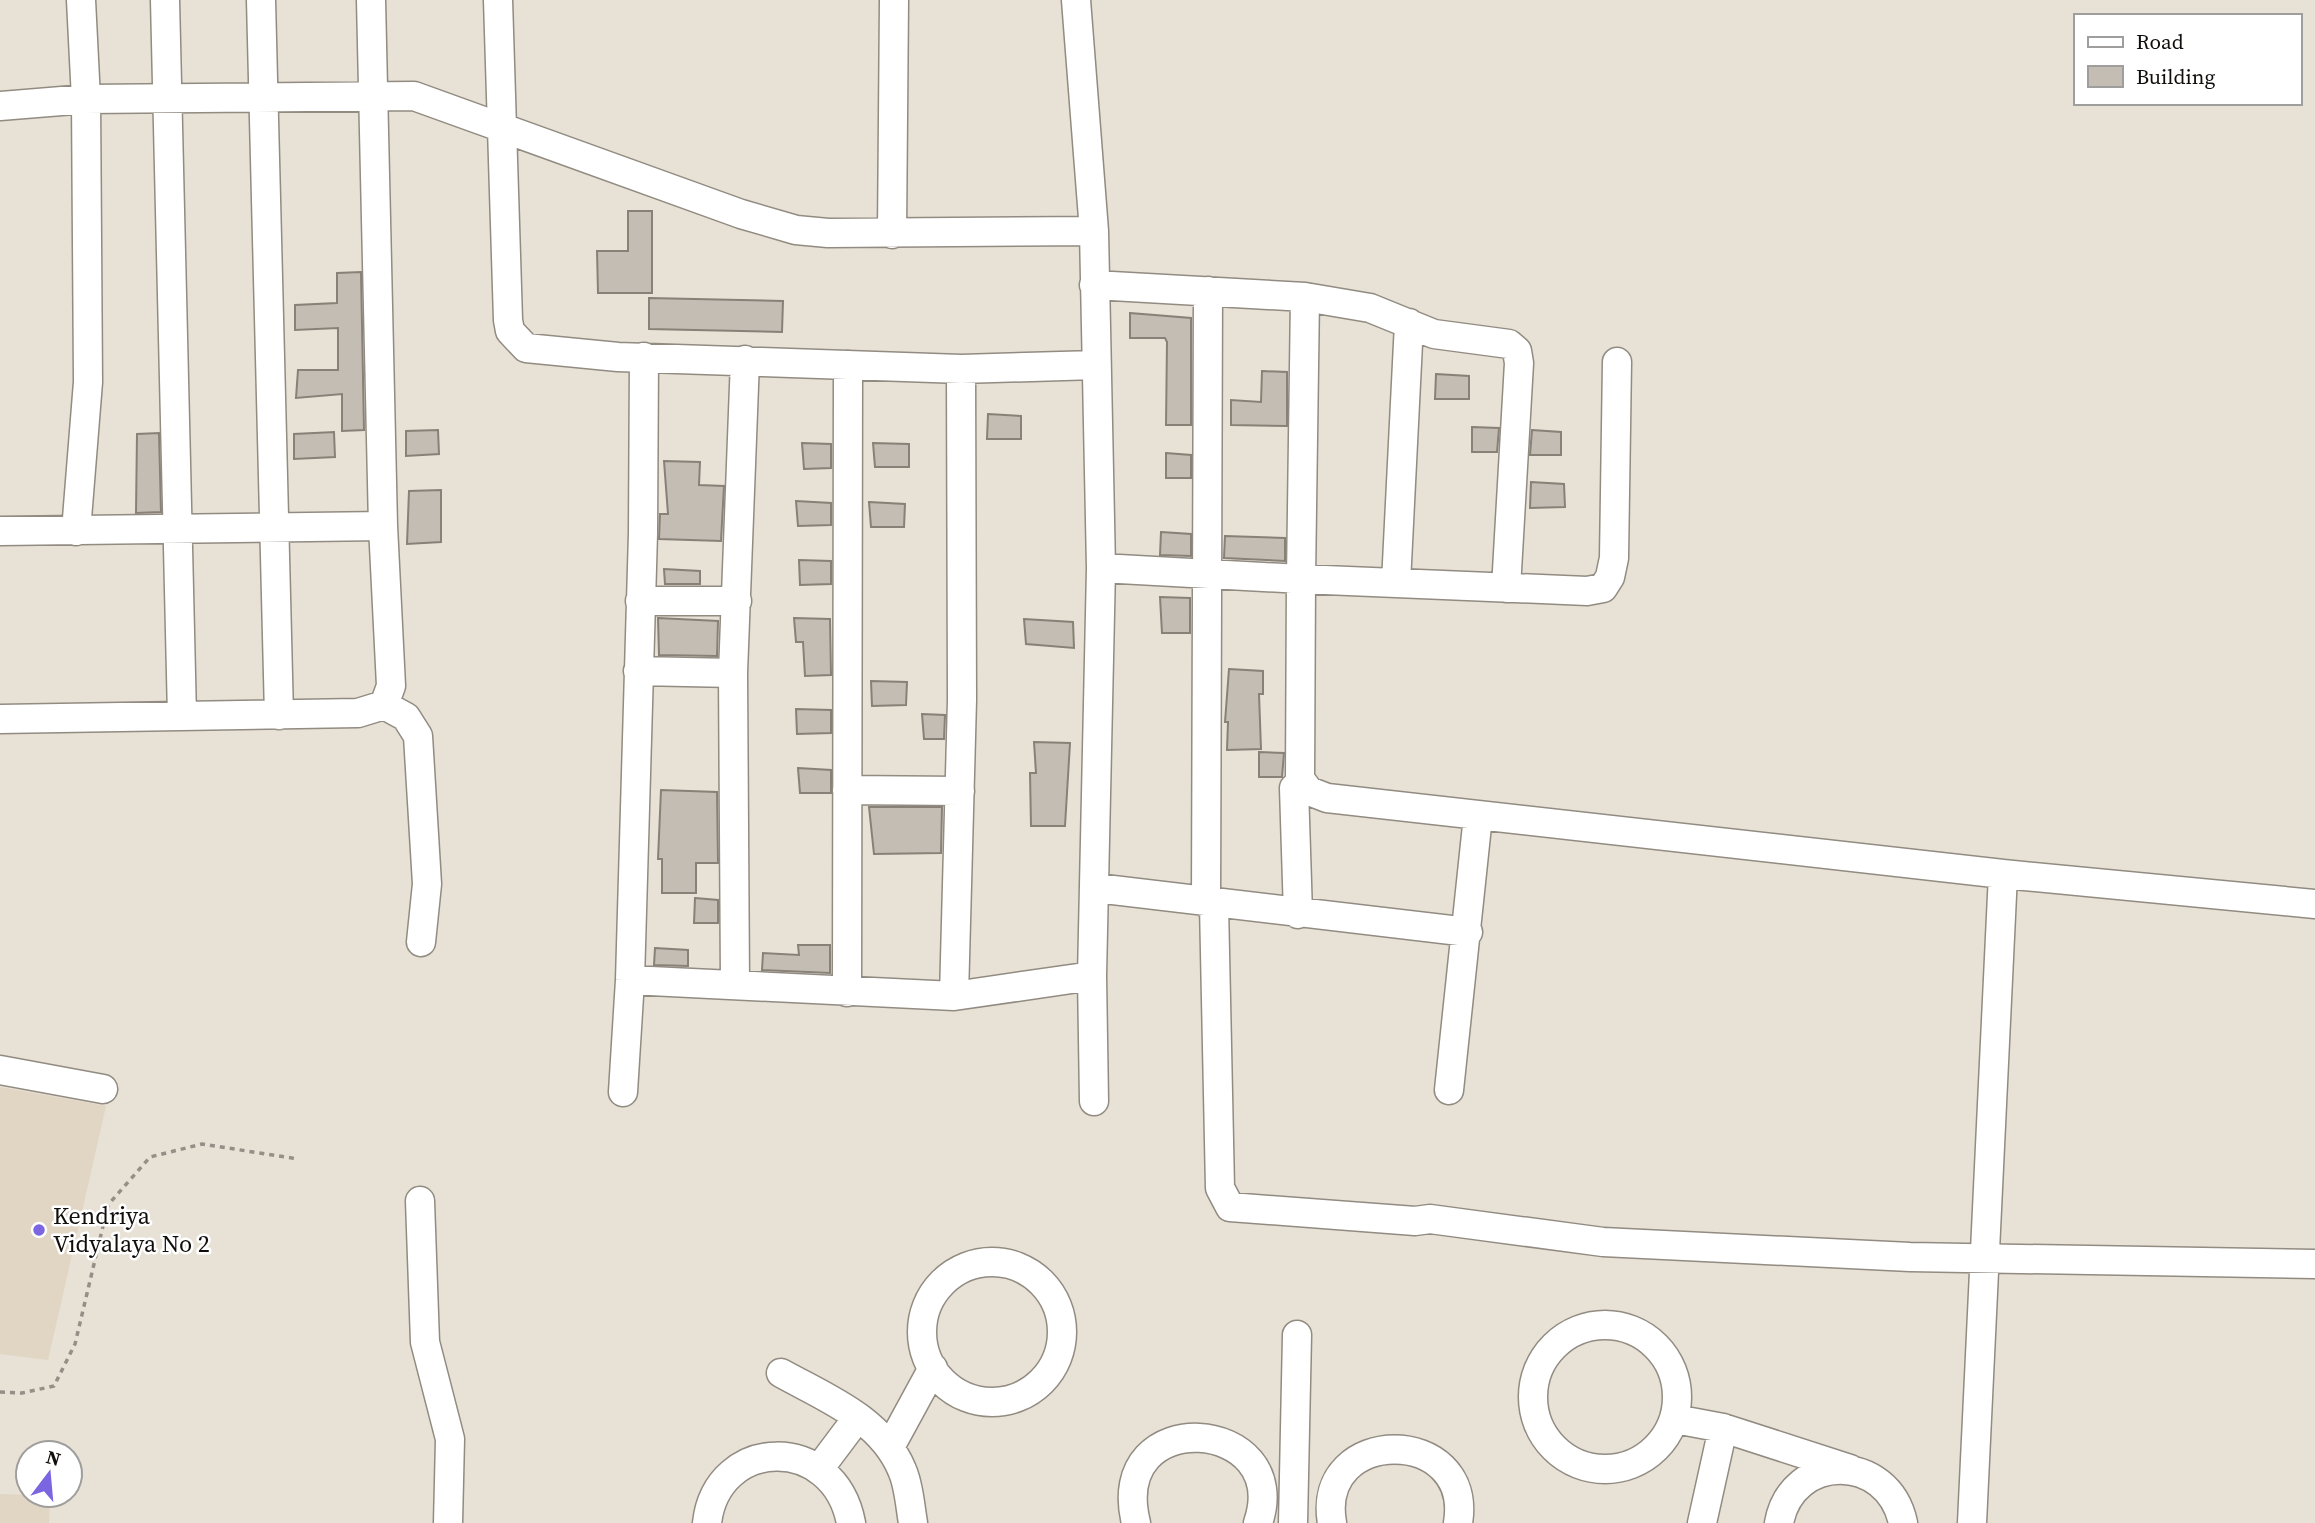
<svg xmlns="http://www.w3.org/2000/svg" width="2315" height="1523" viewBox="0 0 2315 1523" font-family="'Source Serif 4',serif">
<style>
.built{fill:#e1d5c4}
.building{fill:#c4bdb3;stroke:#878177;stroke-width:2}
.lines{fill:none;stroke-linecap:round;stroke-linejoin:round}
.minor-casing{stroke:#918b81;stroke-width:31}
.path{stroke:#958f87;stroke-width:3.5;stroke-dasharray:5 5;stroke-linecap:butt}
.minor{stroke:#fff;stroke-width:28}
.poi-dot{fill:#7b65e0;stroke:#fff;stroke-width:2.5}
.labels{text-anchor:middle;stroke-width:5;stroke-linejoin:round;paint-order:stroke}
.poi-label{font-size:24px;fill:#100d0a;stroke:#fff;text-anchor:start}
</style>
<rect width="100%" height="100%" fill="#e8e1d6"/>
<path class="built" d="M0,1087L106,1106L48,1360L0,1354Z
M0,1494L50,1496L49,1523H0Z"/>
<path class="building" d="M628,211H652V293H598L597,251H628Z
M361,272L364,430L342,431V394L296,398L298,370H338V328L295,330V305L337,303V273Z
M649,298L783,301L782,332L649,329Z
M1130,313L1191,318V425H1166L1167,342L1165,338H1130Z
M1262,371L1287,372V426L1231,425V400L1261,402Z
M1436,374L1469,376V399H1435Z
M988,414L1021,416V439H987Z
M1472,427L1499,428L1497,452H1472Z
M438,430L439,454L406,456V431Z
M1532,430L1561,432V455H1530Z
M334,432L335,457L294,459V434Z
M159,433L161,512L136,513L137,434Z
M802,443L831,444V468L804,469Z
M873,443L909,444V467H875Z
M1166,453L1191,455V478H1166Z
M664,461L700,462L699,485L724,486L721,541L659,539L660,514H668Z
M1531,482L1564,484L1565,507L1530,508Z
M441,490V542L407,544L409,491Z
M796,501L831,503V525L798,526Z
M869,502L905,504L904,527H871Z
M1161,532L1191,534V556L1160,555Z
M1225,536L1285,538V561L1224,558Z
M799,560L831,561V584L800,585Z
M664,569L700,571V584H665Z
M1160,597L1190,598V633H1162Z
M658,618L718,621L717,656L659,655Z
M794,618L830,619L831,675L805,676L803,642H796Z
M1024,619L1073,622L1074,648L1026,644Z
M1229,669L1263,671V694H1259L1261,749L1227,750L1228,722H1225Z
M871,681L907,682L906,705L872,706Z
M796,709L831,710V733L797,734Z
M922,714L945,715L944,739H924Z
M1034,742L1070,743L1065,826H1031L1030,773H1036Z
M1259,752L1284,753L1282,777H1259Z
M798,768L831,770V793H800Z
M661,790L717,792L718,863H696V893H662V859H658Z
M869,807H942L941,853L874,854Z
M695,898L718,900V923H694Z
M798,945H830V973L762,970L763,953L799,955Z
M655,948L688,950V966L654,965Z"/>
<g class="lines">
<defs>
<path id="minor" d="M165,0L182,716
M261,0L279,715
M498,0L508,320L510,331L526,348L618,357L961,369L1096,365
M1076,0L1094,231L1101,568L1301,579L1300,779L1309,791L1327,798L2003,874L1972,1523
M0,106L86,99L414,96L741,214L796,230L828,233L1094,231
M892,234L894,0
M1094,285L1305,297L1370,308L1434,334L1509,344L1517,351L1519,363L1506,588
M1208,291L1206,903L1214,905L1220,1188L1230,1207L1415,1221L1430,1219L1603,1242L1910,1257L2315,1264
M1305,297L1301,579L1587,591L1603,588L1610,577L1614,558L1617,362
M0,531L383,526
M76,531L88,382L86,99L81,0
M1396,583L1409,323
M640,601H737
M638,671L733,673
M384,705L406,717L418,736L427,884L421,942
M0,719L358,713L384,705L391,686L383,526L371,0
M1294,788L1298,914
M847,790L960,791
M2003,874L2315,904
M1096,888L1468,932
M1092,976L1094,1101
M630,980L954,996L1092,976L1101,568
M735,984L733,673L745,360
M847,992L848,365
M954,996L962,700L961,369
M0,1070L103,1089
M1449,1090L1478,816
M623,1092L630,980L643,533L644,357
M420,1201L425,1342L450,1439L448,1523
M922 1332a70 70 0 1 1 140 0a70 70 0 1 1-140 0Z
M1533 1397a72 72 0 1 1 144 0a72 72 0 1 1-144 0Z
M781,1373C826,1398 881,1419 902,1470C909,1485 910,1506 913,1523
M1675,1419L1723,1428L1850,1469
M890,1447L933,1368
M819,1469L858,1417
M707,1523C717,1436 834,1433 851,1523
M1136,1523C1106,1402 1294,1417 1258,1523
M1293,1523L1297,1335
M1332,1523C1315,1425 1474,1425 1458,1523
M1702,1523L1723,1428
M1779,1523C1792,1452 1888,1452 1903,1523"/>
</defs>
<use href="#minor" class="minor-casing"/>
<path class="path" d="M0,1392L22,1393L54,1386L75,1344L108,1205L150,1157L202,1144L298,1159"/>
<use href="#minor" class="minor"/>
</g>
<circle class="poi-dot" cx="39" cy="1230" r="7"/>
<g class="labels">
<g class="poi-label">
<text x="53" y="1224">Kendriya<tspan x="53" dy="28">Vidyalaya No 2</tspan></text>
</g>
</g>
<rect x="2074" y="14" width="228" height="91" fill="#ffffff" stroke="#9f9e9d" stroke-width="2"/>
<rect x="2088" y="37" width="35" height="10" fill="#ffffff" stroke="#9f9e9d" stroke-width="2"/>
<text x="2136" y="49" font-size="21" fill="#100d0a">Road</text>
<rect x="2088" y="66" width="35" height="21" fill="#c4bdb3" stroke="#9f9e9d" stroke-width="2"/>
<text x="2136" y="84" font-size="21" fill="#100d0a">Building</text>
<g transform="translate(49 1474) rotate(16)"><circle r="33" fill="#ffffff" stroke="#9f9e9d" stroke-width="2"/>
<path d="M0-5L12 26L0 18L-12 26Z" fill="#7b65e0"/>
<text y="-10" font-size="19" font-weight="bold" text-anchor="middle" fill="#100d0a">N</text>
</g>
</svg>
